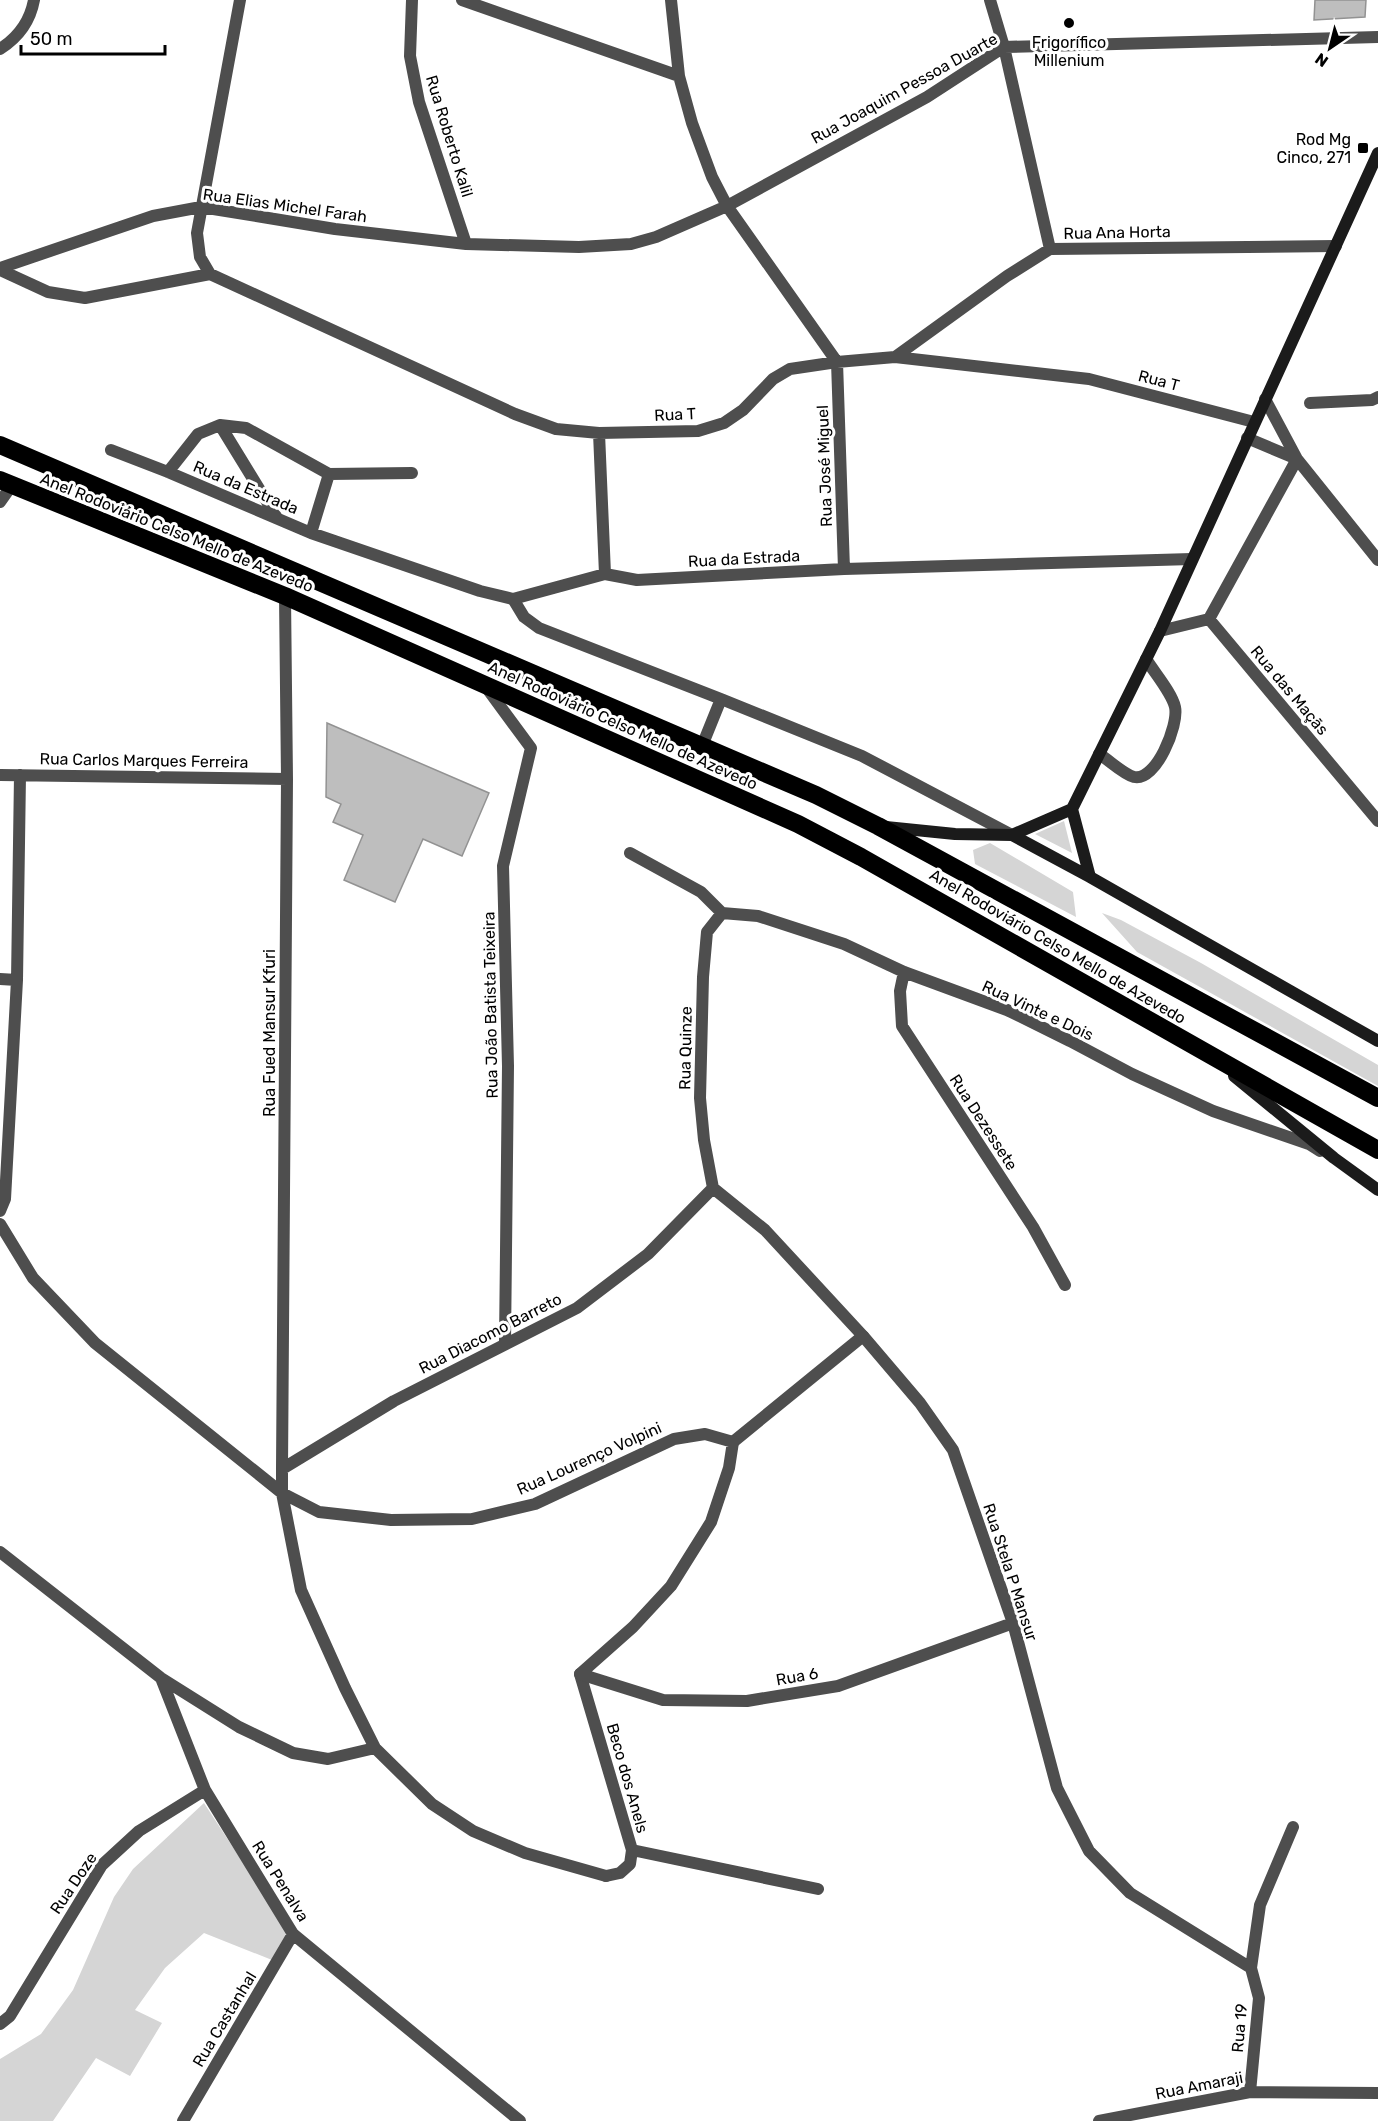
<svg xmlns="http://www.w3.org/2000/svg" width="1378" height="2121" viewBox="0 0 1378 2121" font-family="Rubik,sans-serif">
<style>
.green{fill:#d5d5d5}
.building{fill:#bebebe;stroke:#929292;stroke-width:1.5}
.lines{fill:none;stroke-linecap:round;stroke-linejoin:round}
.service{stroke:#4e4e4e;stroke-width:12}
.minor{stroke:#4e4e4e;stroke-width:12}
.secondary{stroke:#1b1b1b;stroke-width:12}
.motorway{stroke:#000;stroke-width:18}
.poi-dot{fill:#000;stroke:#fff;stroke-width:2}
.labels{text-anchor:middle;stroke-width:6;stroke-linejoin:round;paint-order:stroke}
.poi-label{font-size:16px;fill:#000;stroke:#fff}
.street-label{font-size:16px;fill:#000;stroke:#fff}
</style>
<rect width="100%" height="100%" fill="#fff"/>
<path class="green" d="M1064,821L1072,853L1035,834Z
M990,843L1073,892L1076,917L975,864L973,850Z
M1102,913L1121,920L1201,963L1378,1065V1086L1137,952Z
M204,1803L289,1933L272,1960L204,1933L165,1968L135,2010L162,2023L130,2076L96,2058L53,2121H0V2059L41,2034L73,1990L114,1897L133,1869Z"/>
<path class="building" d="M1315,0H1366L1365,17L1314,20Z
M327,723L489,793L462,856L423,839L395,902L344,880L363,835L333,822L341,804L326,797Z"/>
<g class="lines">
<path class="service" d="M513,599L524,617L539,628L721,699L862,756L1012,835
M486,687L531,748L503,866L508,1066L505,1343
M702,746L721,699
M1099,754C1109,760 1123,774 1134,777C1156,782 1179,725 1175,707C1172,693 1154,672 1146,659
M733,1442L863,1336
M580,1674L632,1850L630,1864L620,1873L606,1876
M632,1850L818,1889"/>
<path class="minor" d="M240,0L197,233L200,257L210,274L515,414L556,429L599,433L698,431L724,423L743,410L773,379L790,369L837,362L895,357L1089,379L1254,422
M412,0L410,56L419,102L466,244
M462,0L679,76
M671,0L679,76L692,123L712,177L727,206L837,362L844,569
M990,0L1004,47L1050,249
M0,49C19,37 30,22 34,0
M0,268L153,216L201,207L335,229L466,244L579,247L631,244L656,237L727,206L927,97L1004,47L1378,37
M0,270L48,292L85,298L210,274
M895,357L1007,276L1050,249L1336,246
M1265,399L1297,459L1378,560
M1310,403L1372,400L1378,397
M220,425L277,518
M599,433L605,574
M1247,438L1297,459
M111,450L168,472L311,533L480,591L513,599L605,574L637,580L844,569L1192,559
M168,472L198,434L220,425L246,428L329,474
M329,474L412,473
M0,502L12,485
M311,533L329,474
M1209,619L1297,459
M1160,631L1209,619L1378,821
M0,775L287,779
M630,853L701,892L722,913
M722,913L758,916L844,944L904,972L1007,1010L1070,1041L1132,1074L1213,1111L1309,1144L1320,1151
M904,972L900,991L902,1026L1033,1227L1065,1285
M0,979L17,980
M713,1188L765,1230L863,1336L920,1403L953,1450L1013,1623L1057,1788L1089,1851L1130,1893L1251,1968
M713,1188L704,1140L700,1098L703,977L707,932L722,913
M0,1211L5,1199L17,980L20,775
M0,1224L33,1278L95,1343L282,1493L319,1512L391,1520L472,1519L535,1504L674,1439L705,1434L733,1442L729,1468L711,1522L671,1586L633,1627L580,1674
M282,1469L287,779L285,596
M0,1552L161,1678L239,1727L293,1753L328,1759L375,1748
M580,1674L663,1700L747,1701L838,1686L1013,1623
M161,1678L205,1790L293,1934L520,2121
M606,1876L525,1853L473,1831L432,1804L375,1748L345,1688L301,1590L282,1493V1469L394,1401L577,1308L648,1254L713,1188
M0,2024L10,2016L102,1865L139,1831L205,1790
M1250,2092L1259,1998L1251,1968L1260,1905L1293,1827
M183,2121L293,1934
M1099,2121L1250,2092L1378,2093"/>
<path class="secondary" d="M1072,809L1090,877
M886,827L955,834L1012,835L1090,877L1378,1041
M1012,835L1072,809L1160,631L1378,153
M1234,1076L1334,1158L1378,1190"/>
<path class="motorway" d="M0,445L816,795L878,826L1378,1098
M0,480L285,596L798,824L861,857L1378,1150"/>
</g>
<g class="poi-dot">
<circle cx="1069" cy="23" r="6"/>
<rect x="1357" y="142" width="12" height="12" rx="3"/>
</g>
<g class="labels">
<g class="poi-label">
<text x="1069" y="48">Frigorífico<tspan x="1069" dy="18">Millenium</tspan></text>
<text x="1351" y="145" text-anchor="end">Rod Mg<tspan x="1351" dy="18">Cinco, 271</tspan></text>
</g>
<g class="street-label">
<text transform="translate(904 88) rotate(-29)" y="6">Rua Joaquim Pessoa Duarte</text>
<text transform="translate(450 136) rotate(73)" y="6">Rua Roberto Kalil</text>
<text transform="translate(285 205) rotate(8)" y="6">Rua Elias Michel Farah</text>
<text transform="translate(1117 232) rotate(-1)" y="6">Rua Ana Horta</text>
<text transform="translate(1159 380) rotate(15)" y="6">Rua T</text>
<text transform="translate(675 414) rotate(-3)" y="6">Rua T</text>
<text transform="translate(824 466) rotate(-92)" y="6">Rua José Miguel</text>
<text transform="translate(246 487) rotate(23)" y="6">Rua da Estrada</text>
<text transform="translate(177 532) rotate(22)" y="6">Anel Rodoviário Celso Mello de Azevedo</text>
<text transform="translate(744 558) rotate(-3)" y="6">Rua da Estrada</text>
<text transform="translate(1290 690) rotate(50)" y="6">Rua das Maçãs</text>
<text transform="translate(623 725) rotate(24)" y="6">Anel Rodoviário Celso Mello de Azevedo</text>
<text transform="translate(144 760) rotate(1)" y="6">Rua Carlos Marques Ferreira</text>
<text transform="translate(1058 946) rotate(30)" y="6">Anel Rodoviário Celso Mello de Azevedo</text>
<text transform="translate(490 1005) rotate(-91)" y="6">Rua João Batista Teixeira</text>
<text transform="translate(1038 1010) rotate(25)" y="6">Rua Vinte e Dois</text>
<text transform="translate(269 1033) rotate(-90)" y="6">Rua Fued Mansur Kfuri</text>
<text transform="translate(685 1048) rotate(-89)" y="6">Rua Quinze</text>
<text transform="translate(984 1122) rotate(57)" y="6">Rua Dezessete</text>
<text transform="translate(490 1333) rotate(-27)" y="6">Rua Diacomo Barreto</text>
<text transform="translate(589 1458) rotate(-24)" y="6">Rua Lourenço Volpini</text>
<text transform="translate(1011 1572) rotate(72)" y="6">Rua Stela P Mansur</text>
<text transform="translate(797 1676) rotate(-10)" y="6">Rua 6</text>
<text transform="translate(628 1778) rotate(74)" y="6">Beco dos Anels</text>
<text transform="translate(281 1881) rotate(58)" y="6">Rua Penalva</text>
<text transform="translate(73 1883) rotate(-56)" y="6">Rua Doze</text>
<text transform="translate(224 2019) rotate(-59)" y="6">Rua Castanhal</text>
<text transform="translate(1239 2028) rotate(-85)" y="6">Rua 19</text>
<text transform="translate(1199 2085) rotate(-11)" y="6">Rua Amaraji</text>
</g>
</g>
<g transform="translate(1330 48) rotate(215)" stroke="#ffffff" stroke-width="4.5" paint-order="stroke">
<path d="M0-4.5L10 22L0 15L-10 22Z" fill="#000000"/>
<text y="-9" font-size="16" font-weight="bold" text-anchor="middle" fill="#000000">N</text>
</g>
<path d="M21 45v9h144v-9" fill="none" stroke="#000000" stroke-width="3"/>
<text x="30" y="45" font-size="18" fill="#000000" stroke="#ffffff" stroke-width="4.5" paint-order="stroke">50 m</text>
</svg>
